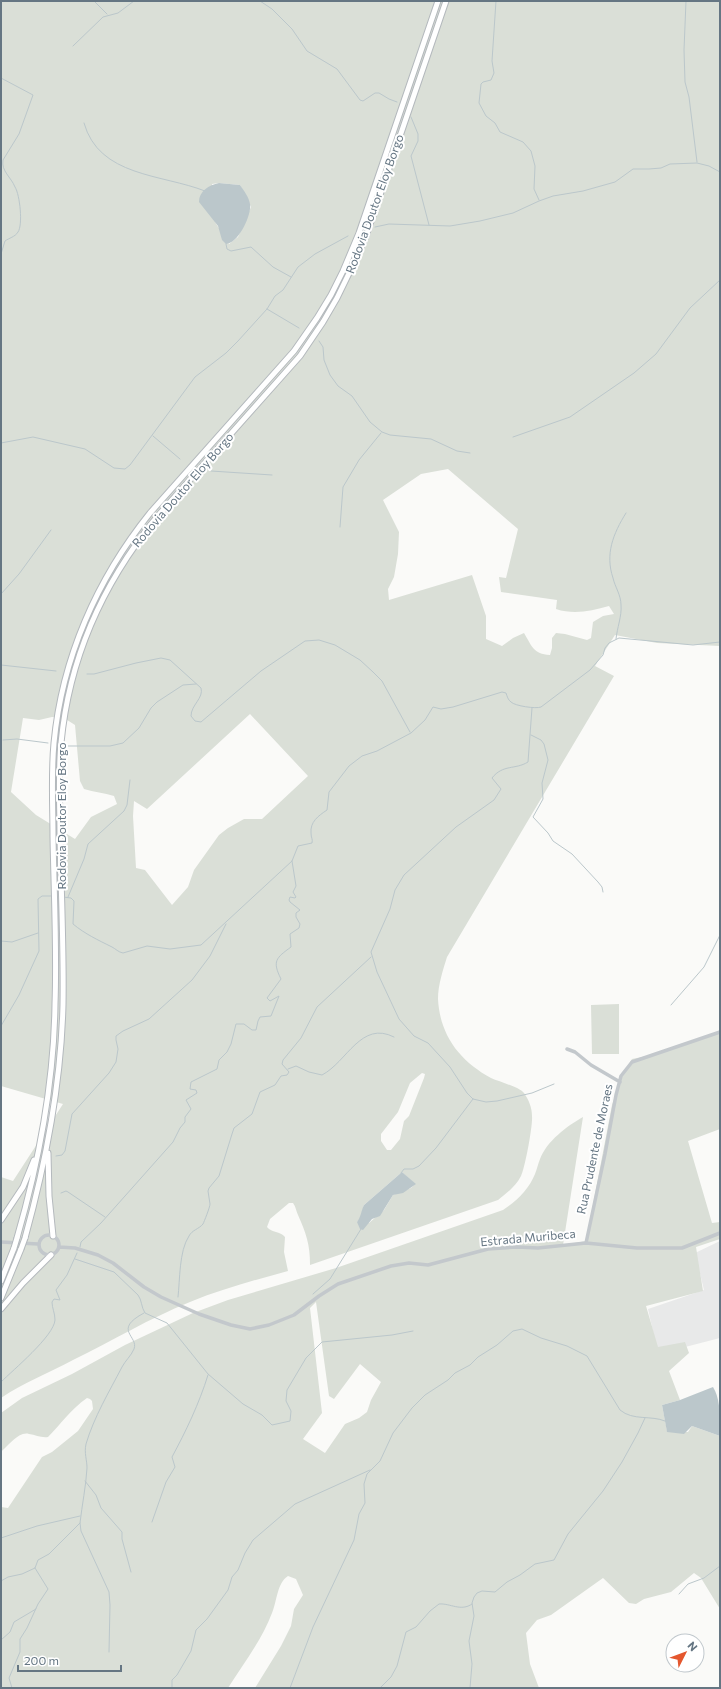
<svg xmlns="http://www.w3.org/2000/svg" width="721" height="1689" viewBox="0 0 721 1689" font-family="Commissioner,sans-serif">
<style>
.built{fill:#e8e9e9}
.green{fill:#dadfd7;fill-rule:evenodd}
.water{fill:#bbc7cb}
.lines{fill:none;stroke-linecap:round;stroke-linejoin:round}
.stream{stroke:#bbc7cb;stroke-width:1}
.motorway-casing{stroke:#b4b9bd;stroke-width:7}
.tertiary{stroke:#c3c8cc;stroke-width:3.5}
.motorway{stroke:#fff;stroke-width:5}
.motorway-bridge-casing{stroke:#b4b9bd;stroke-width:7;stroke-linecap:butt}
.motorway-bridge{stroke:#fff;stroke-width:5}
.labels{text-anchor:middle;stroke-width:4;stroke-linejoin:round;paint-order:stroke}
.street-label{font-size:12px;fill:#657683;stroke:#fff}
</style>
<rect width="100%" height="100%" fill="#fafaf8"/>
<path class="built" d="M720,1241V1338L658,1354L648,1309L704,1290L695,1253Z"/>
<path class="green" d="M1,1H720V646L657,643L615,635L595,666L614,676L447,957C443,970 438,985 438,999C440,1036 460,1061 491,1078C500,1082 519,1087 524,1093C529,1100 532,1108 532,1116C533,1125 525,1168 521,1176C516,1186 507,1193 498,1200L310,1265C310,1244 306,1233 298,1215C296,1211 296,1207 293,1203H289L270,1219L267,1227C272,1233 280,1231 285,1237L284,1252L288,1271C255,1280 222,1289 190,1302C150,1318 112,1341 73,1360C49,1373 23,1383 1,1398V1177L13,1181L63,1104L1,1086ZM219,183L240,185L251,207L238,237L229,244L215,222L212,184ZM448,469L518,529L506,578L499,577L501,592L557,600L556,609C574,615 591,611 609,606L614,614L603,616L593,622L591,638L587,640L565,634L556,633L552,638V648L550,655C533,654 532,646 524,633L513,638L502,646L486,639V616L472,575L389,600L388,589L394,577L398,554L399,532L383,500L421,474ZM250,714L308,776L262,819H244L228,828L219,835L194,870L188,887L172,905L145,870L136,868L133,816L134,801L147,809ZM52,717L64,718L75,725L80,781L84,789C94,792 104,793 114,796L117,804L91,817L75,839L36,815L11,792L23,718L39,720ZM422,1073L425,1074L424,1078L409,1116L404,1121L400,1139L391,1150H387L381,1141V1134L398,1112L410,1083ZM402,1172L415,1184L411,1188L393,1195L384,1210L369,1223L357,1222L361,1217L364,1205Z
M619,1004V1054H592L591,1005Z
M720,1031V1129L688,1141L712,1223L720,1222V1239L696,1247L703,1291L646,1306L658,1347L685,1342L689,1353L669,1371L680,1400L662,1405L667,1431L688,1432L692,1426L720,1436V1609L701,1578L694,1573L671,1592L644,1599L636,1604L629,1603L603,1578L551,1615L537,1620L526,1633L530,1664L539,1688H255L281,1646L291,1626L294,1609L303,1595L296,1579L288,1576C277,1583 277,1601 272,1613C262,1640 243,1664 228,1688H1V1507L8,1508L42,1457L52,1452L78,1431L93,1409L92,1401L90,1399L87,1398C71,1409 61,1424 48,1437C41,1438 36,1435 29,1434C19,1431 8,1446 1,1452V1413L22,1398L72,1374L125,1345L193,1313L228,1300L336,1268L503,1210C517,1201 529,1189 535,1174C537,1169 538,1164 540,1159C547,1141 567,1126 583,1117L563,1245L586,1241L612,1105L622,1076L632,1059L652,1055ZM316,1302L329,1396L334,1399L360,1364L381,1382L371,1400L367,1412L359,1418L345,1424L325,1453L303,1439L322,1413L310,1308Z"/>
<path class="water" d="M219,183L240,185C244,191 249,197 250,204C252,215 238,244 226,244L222,240L218,226L199,202C199,191 209,185 219,183Z
M402,1172L416,1184L403,1193L393,1195L380,1216L372,1219L363,1230L360,1229L357,1222C361,1217 361,1211 364,1205Z
M713,1387C721,1399 720,1421 720,1436L692,1426L684,1434L667,1432L662,1405L680,1400Z"/>
<g class="lines">
<path class="stream" d="M94,1L107,14
M260,1L272,9L292,29L307,51L337,69L360,100L363,101L375,93H379L389,99L397,102
M496,1L492,61L494,73L491,80L483,82L481,84L479,103L486,116L495,123L500,132L523,142L531,151L535,166L534,189L539,200
M686,1L684,50L685,82L689,97L697,162
M73,46L103,17L118,13L134,1
M1,78L33,95L19,134L3,160C1,171 11,177 15,187C20,195 23,225 18,232C15,237 9,238 5,241L1,254
M411,117L418,134V141L411,156L429,225
M84,123C99,177 162,174 205,191
M375,227L389,224L450,226L480,221L513,213L539,201L553,196L583,191L615,182L633,169H649L661,168L670,164L697,163L709,166L720,172
M226,244L227,249L231,251L251,247L273,267L291,277
M267,309L299,328
M319,341L323,347L324,360L330,375L338,386L352,396L370,422L382,432L390,435L431,439L457,451L470,453
M153,436L180,459
M513,437L570,417L634,373L656,354L690,308L720,280
M1,443L33,437L85,449L114,468L125,469L130,465L195,377L226,353L238,341L267,309L275,296L283,290L298,267L315,254L348,236
M211,471L272,475
M340,527L343,487L359,460L381,433
M1,594L19,574L51,530
M616,639C617,628 622,616 621,605C621,595 615,587 613,578C605,554 613,534 626,513
M1,665L56,671
M87,674H94L136,663L161,658L170,660L201,688C204,698 191,705 191,716L195,721L201,722L261,671L305,641L319,640L335,645L360,660L373,672L382,681L410,732
M532,708L528,762C515,770 503,764 492,778L501,789L494,800L456,827L404,875L395,890L390,909L371,952L377,972L399,1019L414,1036L428,1043L450,1067L467,1093L473,1099L486,1102L497,1101L532,1093L554,1084
M531,735L541,740L544,744L548,760L542,783L543,799L533,817L548,833L553,841L572,854L598,882L602,887L603,892
M3,740L17,739L48,743
M67,746H110L123,743L139,728L151,708L157,702L183,685L196,684
M63,897L71,898L74,901L73,924C85,934 98,940 112,947C116,949 118,952 123,953L147,946L170,949L201,945L292,861L298,846L312,843C313,839 311,838 311,833C310,822 318,816 327,810L329,792L349,766L362,756L377,751L411,733L425,720L433,707L441,709L453,707L502,692L506,693C507,696 508,700 511,702C515,706 536,709 541,707L590,670L603,655L605,648L609,643L619,638L693,645L720,642
M68,897L84,859L88,844L124,811L127,805L130,780
M1,941L12,942L38,933
M671,1005L704,967L720,935
M1,1026L19,995L39,951L38,899L42,896H52
M288,1069L296,1066L309,1072L322,1075C347,1062 361,1020 394,1037
M56,1156L62,1155L65,1151L72,1114L109,1073L116,1062L118,1049L116,1040V1036L123,1031L149,1019L192,980L210,956L226,924
M401,1173L404,1169H413L419,1166L436,1148L473,1099
M61,1193L66,1191L68,1192L105,1217
M80,1247L81,1242L101,1223L173,1142L180,1128L185,1122V1117L191,1109L186,1100L197,1093L196,1090L190,1089L191,1082L217,1069L219,1060L227,1052L231,1044L236,1024H244L252,1030H256L258,1021L260,1017L271,1016L279,996L270,1001L267,998L281,979C272,961 276,958 291,947L290,934L299,928L300,924L296,917V913L300,910L290,902L289,900L290,897L295,898L296,897L293,892L296,886L292,861
M75,1259L114,1272L138,1295C142,1300 141,1307 145,1313L167,1323L208,1374L243,1404L262,1415L272,1425L290,1421L291,1411L286,1401L287,1390L306,1358L322,1342L392,1335L413,1331
M313,1294L330,1279L361,1229
M178,1297C180,1280 179,1251 189,1236C192,1230 199,1229 203,1224C204,1222 210,1207 210,1204L208,1191L209,1188L219,1176L232,1134L234,1128L252,1114L260,1092L275,1085L281,1076L287,1075L289,1072L282,1064L283,1060L301,1038L317,1007L371,957
M1,1382C13,1370 54,1336 55,1320C55,1313 52,1308 52,1302L54,1299L60,1300L56,1290L67,1275L77,1253
M85,1481L96,1495L101,1508L122,1532V1539L131,1572
M152,1522L166,1482L175,1467L172,1457C186,1431 199,1404 208,1375
M1,1538L37,1526L80,1516
M1,1581L8,1577L22,1574L35,1568L38,1560L49,1554L80,1523
M679,1594L688,1584L704,1578L720,1566
M1,1640L10,1632L14,1622L36,1609
M109,1652L110,1605L109,1592L81,1531L80,1523C82,1505 86,1486 87,1468C87,1460 84,1453 86,1444C94,1417 109,1392 122,1367C125,1361 131,1356 134,1349C139,1336 112,1330 144,1313
M12,1688L9,1678L20,1652V1639L27,1628L38,1604L48,1589L35,1568
M172,1688V1680L177,1675L191,1651L196,1630L207,1619L228,1590L232,1577L238,1570L245,1553L253,1540L295,1504L370,1470
M290,1688L313,1627L354,1540L359,1514L365,1503L364,1484L367,1474L380,1461L393,1433L412,1408L425,1395L448,1380L455,1373L470,1365L478,1357L497,1345L513,1331L522,1329L541,1338L567,1346L587,1356L620,1410C633,1421 651,1415 665,1421
M380,1688L391,1677L397,1666L406,1632L416,1627L430,1611L439,1604C450,1603 461,1612 472,1604
M470,1688L472,1664L469,1641L474,1616L472,1603L474,1597L477,1593L482,1591L495,1592L507,1582L520,1575L535,1564L554,1560L568,1534L603,1491L622,1462L638,1433L645,1418"/>
<defs>
<path id="motorway" d="M48,1153L49,1196L53,1236
M1,1220L23,1187L34,1160
M17,1238C39,1162 54,1083 55,1004C57,948 54,893 53,837C53,806 51,775 54,743C62,658 97,579 150,513L294,351L317,318L331,295L343,271L359,233L438,1
M25,1238C46,1162 61,1085 63,1005C64,949 61,893 60,836C60,805 58,774 61,743C69,659 103,583 156,518L300,356L323,322L337,298L355,261L366,236L446,1
M1,1281L14,1248
M1,1298L21,1249
M1,1309L23,1283L51,1255"/>
</defs>
<use href="#motorway" class="motorway-casing"/>
<path class="tertiary" d="M567,1049L575,1052L591,1065L620,1082
M39 1245a10 10 0 1 1 20 0a10 10 0 1 1-20 0Z
M1,1242L38,1244
M586,1243L605,1154L616,1095L621,1076L632,1062L720,1032
M59,1247L75,1248L98,1255L113,1263L144,1287L161,1297L199,1314L231,1325L250,1329L269,1325L294,1315L319,1296L338,1284L391,1266L409,1263L428,1265L488,1249L517,1247L538,1248L586,1243L637,1248H682L720,1233"/>
<use href="#motorway" class="motorway"/>
<defs>
<path id="motorway-bridge" d="M14,1248L17,1238
M21,1249L25,1238"/>
</defs>
<use href="#motorway-bridge" class="motorway-bridge-casing"/>
<use href="#motorway-bridge" class="motorway-bridge"/>
</g>
<g class="labels">
<g class="street-label">
<text transform="translate(375 204) rotate(-70)" y="4">Rodovia Doutor Eloy Borgo</text>
<text transform="translate(183 490) rotate(-49)" y="4">Rodovia Doutor Eloy Borgo</text>
<text transform="translate(62 816) rotate(-90)" y="4">Rodovia Doutor Eloy Borgo</text>
<text transform="translate(595 1149) rotate(-78)" y="4">Rua Prudente de Moraes</text>
<text transform="translate(528 1238) rotate(-5)" y="4">Estrada Muribeca</text>
</g>
</g>
<rect width="721" height="1689" fill="none" stroke="#657683" stroke-width="4"/>
<g transform="translate(685 1653) rotate(48)"><circle r="19" fill="#ffffff" stroke="#c1c8cd"/>
<path d="M0-3L7 15L0 10L-7 15Z" fill="#e4572e"/>
<text y="-6" font-size="11" font-weight="bold" text-anchor="middle" fill="#657683">N</text>
</g>
<path d="M18 1665v6h103v-6" fill="none" stroke="#657683" stroke-width="2"/>
<text x="24" y="1665" font-size="12" fill="#657683" stroke="#ffffff" stroke-width="3" paint-order="stroke">200 m</text>
</svg>
